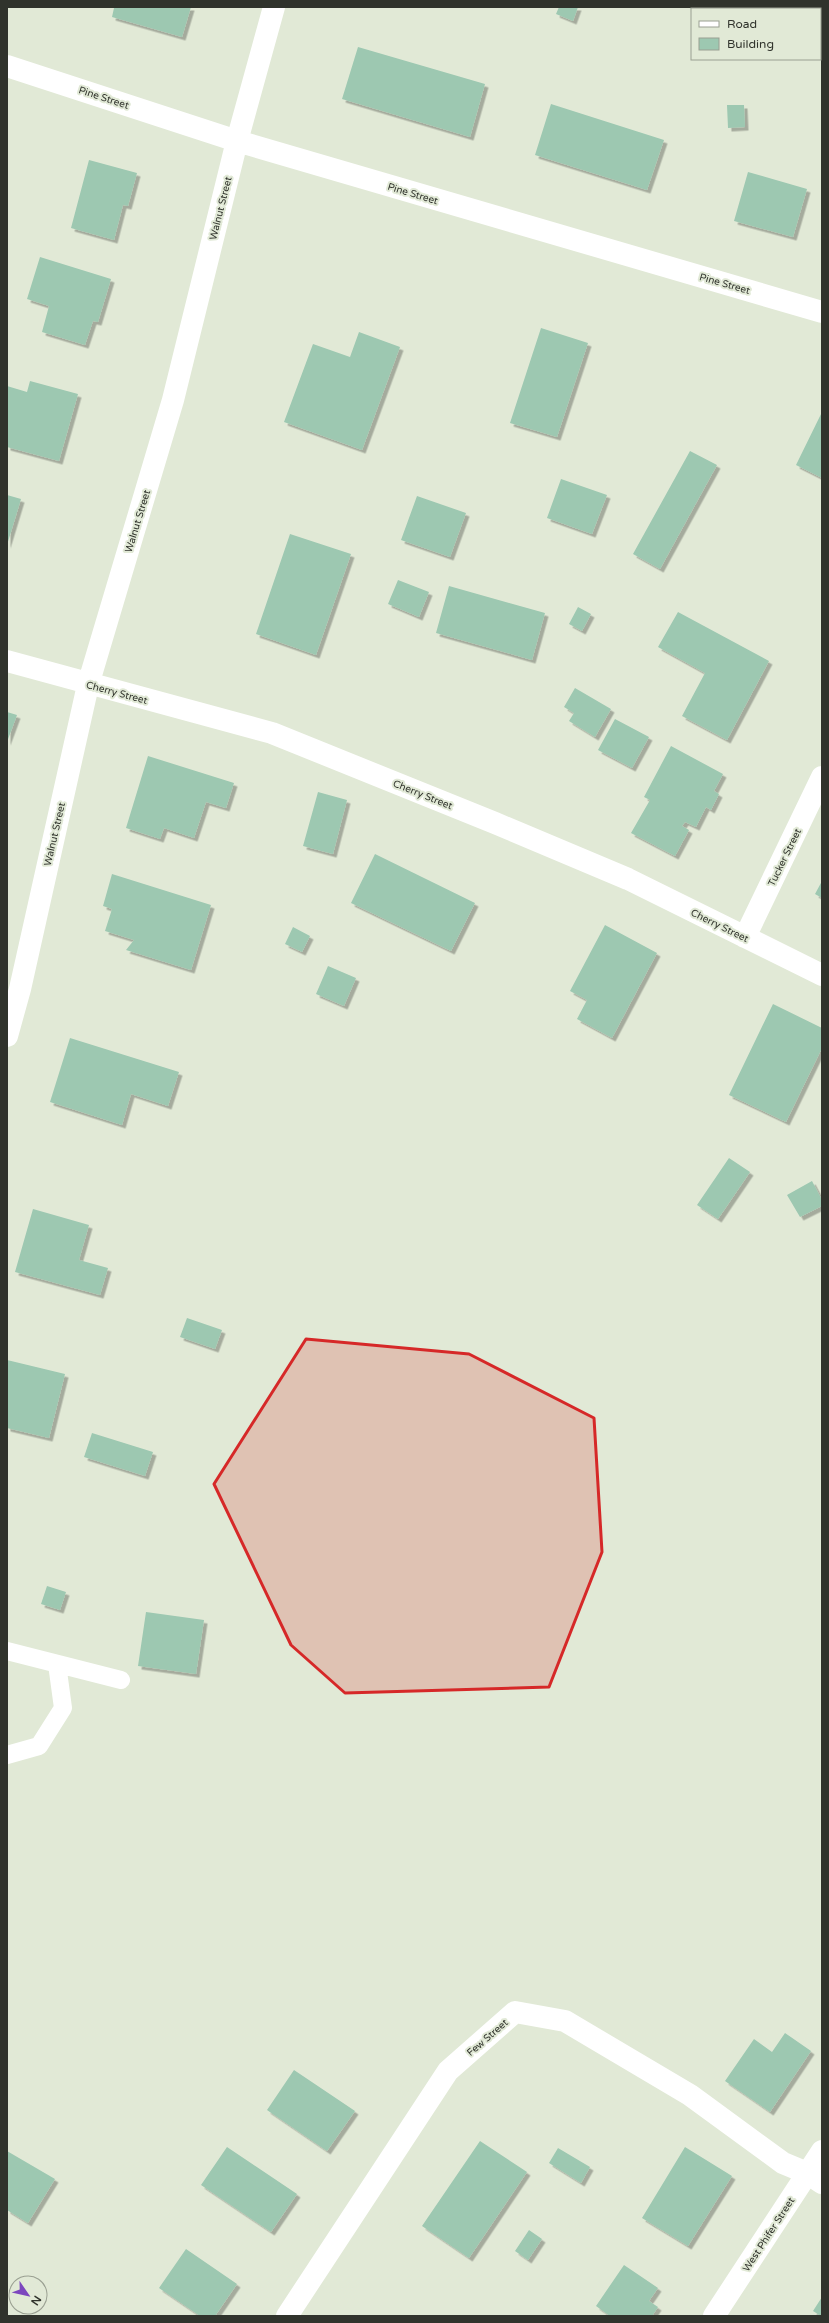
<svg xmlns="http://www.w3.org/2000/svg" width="829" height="2323" viewBox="0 0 829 2323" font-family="'Varela Round',sans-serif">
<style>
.building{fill:#9dc8b1;filter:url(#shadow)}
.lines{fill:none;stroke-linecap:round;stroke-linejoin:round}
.service{stroke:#fff;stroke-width:18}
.minor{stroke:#fff;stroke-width:22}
.tertiary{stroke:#fff;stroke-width:22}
.marked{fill:#d62828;fill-opacity:0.2;stroke:#d62828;stroke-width:3;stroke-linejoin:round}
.labels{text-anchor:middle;stroke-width:4;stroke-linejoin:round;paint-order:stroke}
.street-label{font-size:10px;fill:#30332c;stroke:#e1e9d6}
</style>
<defs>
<filter id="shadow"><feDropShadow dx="3.5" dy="3.5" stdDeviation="0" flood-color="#0004"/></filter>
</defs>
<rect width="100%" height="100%" fill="#e1e9d6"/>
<path class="building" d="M112,7H191L182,37L112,17L114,8Z
M559,7H578L573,21L556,14Z
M687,7H716L715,9H692Z
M358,47L485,84L470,137L342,99Z
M551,104L664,140L647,190L535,155Z
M727,105H744L745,127L728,128Z
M89,160L137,173L128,206L123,205L114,240L71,228Z
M748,172L807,189L793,237L734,221Z
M40,257L111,279L98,322L93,321L85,345L42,332L49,306L27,299Z
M541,328L588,343L557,437L510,423Z
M359,332L400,347L362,450L284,422L313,344L350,357Z
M30,381L78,394L59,461L7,447V386L27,392Z
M822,412V478L796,465Z
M690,451L717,465L660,569L633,554Z
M561,479L607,495L592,534L547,518Z
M7,495L21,499L7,545Z
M417,496L466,513L450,557L401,540Z
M290,534L351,554L316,655L256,634Z
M398,580L429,592L419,617L388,604Z
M449,586L545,613L532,660L436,633Z
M578,607L591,614L582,631L569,624Z
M678,612L769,661L727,740L682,716L705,673L658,647Z
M575,688L611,709L595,737L569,721L574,713L564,707Z
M7,712L17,715L7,742Z
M615,719L649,737L632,768L598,750Z
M671,746L723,774L714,791L719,794L711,810L706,807L696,827L685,822L682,826L689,830L675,856L631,833L650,800L644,797Z
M148,756L234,783L226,808L206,802L194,838L164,828L160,839L126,828Z
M318,792L347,800L333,854L303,846Z
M375,854L475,903L451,951L351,903Z
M112,874L211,905L191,970L126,950L134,940L105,931L112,909L103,906Z
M822,881V898L815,894Z
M605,925L657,953L612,1038L577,1019L587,1000L570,991Z
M293,927L310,936L302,952L285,944Z
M328,966L356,978L344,1006L316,994Z
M773,1004L822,1028V1048L786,1122L729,1095Z
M70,1038L179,1072L168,1106L131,1094L122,1125L50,1102Z
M729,1158L750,1172L718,1219L697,1205Z
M812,1181L822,1200V1206L800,1217L787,1195Z
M33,1209L89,1225L79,1260L108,1268L100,1295L15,1272Z
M187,1318L222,1330L215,1349L180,1337Z
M7,1360L65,1374L49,1438L7,1428Z
M92,1433L153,1452L145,1476L84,1457Z
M47,1586L66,1592L60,1610L41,1604Z
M146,1612L204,1620L196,1674L138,1666Z
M785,2033L811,2051L770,2112L725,2081L754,2039L772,2052Z
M294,2070L355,2111L327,2151L267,2110Z
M480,2141L527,2172L469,2258L422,2226Z
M227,2147L297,2194L271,2232L201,2185Z
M685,2147L732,2176L688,2246L642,2218Z
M558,2148L590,2167L581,2183L549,2163Z
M7,2151L55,2179L28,2223L7,2210Z
M529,2230L542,2239L528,2260L515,2251Z
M186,2249L237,2284L215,2316H200L159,2288Z
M624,2265L658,2288L649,2301L658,2307L652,2316H610L596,2306Z
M822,2297V2316H821L813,2311Z"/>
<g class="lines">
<path class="service" d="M7,1651L121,1680
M7,1755L39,1746L63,1708L57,1664"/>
<path class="minor" d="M7,66L237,141L822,312
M7,661L272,733L495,823L628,879L822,975
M745,937L822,777
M7,1036L20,989L88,685L173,400L237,141L274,7
M287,2316L448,2071L515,2012L565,2021L690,2095L783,2163L807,2173L822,2183"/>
<path class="tertiary" d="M714,2316L822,2151"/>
</g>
<path class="marked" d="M306,1339L469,1354L594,1418L602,1552L549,1687L345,1693L291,1645L214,1484Z"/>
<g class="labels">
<g class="street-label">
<text transform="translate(104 97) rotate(18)" y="4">Pine Street</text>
<text transform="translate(413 193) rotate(17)" y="4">Pine Street</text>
<text transform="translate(220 208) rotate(-76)" y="4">Walnut Street</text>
<text transform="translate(725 283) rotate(16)" y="4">Pine Street</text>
<text transform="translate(137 521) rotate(-73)" y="4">Walnut Street</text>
<text transform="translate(117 692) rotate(15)" y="4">Cherry Street</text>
<text transform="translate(423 794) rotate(22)" y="4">Cherry Street</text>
<text transform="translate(54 834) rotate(-77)" y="4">Walnut Street</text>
<text transform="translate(784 857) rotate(-64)" y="4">Tucker Street</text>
<text transform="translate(720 925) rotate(26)" y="4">Cherry Street</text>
<text transform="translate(487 2037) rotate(-41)" y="4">Few Street</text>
<text transform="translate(768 2234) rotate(-57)" y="4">West Phifer Street</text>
</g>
</g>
<rect width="829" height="2323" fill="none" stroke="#30332c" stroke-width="16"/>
<rect x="691" y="8" width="130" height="52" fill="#e1e9d6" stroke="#9aa092"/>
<rect x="699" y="21" width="20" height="6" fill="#ffffff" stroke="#9aa092"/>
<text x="727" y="28" font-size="12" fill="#30332c">Road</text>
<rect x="699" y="38" width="20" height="12" fill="#9dc8b1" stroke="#9aa092"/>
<text x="727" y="48" font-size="12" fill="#30332c">Building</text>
<g transform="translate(28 2295) rotate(124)"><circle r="19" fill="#e1e9d6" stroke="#9aa092"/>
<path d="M0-3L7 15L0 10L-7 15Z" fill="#7c47be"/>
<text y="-6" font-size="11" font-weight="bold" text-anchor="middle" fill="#30332c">N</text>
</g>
</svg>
